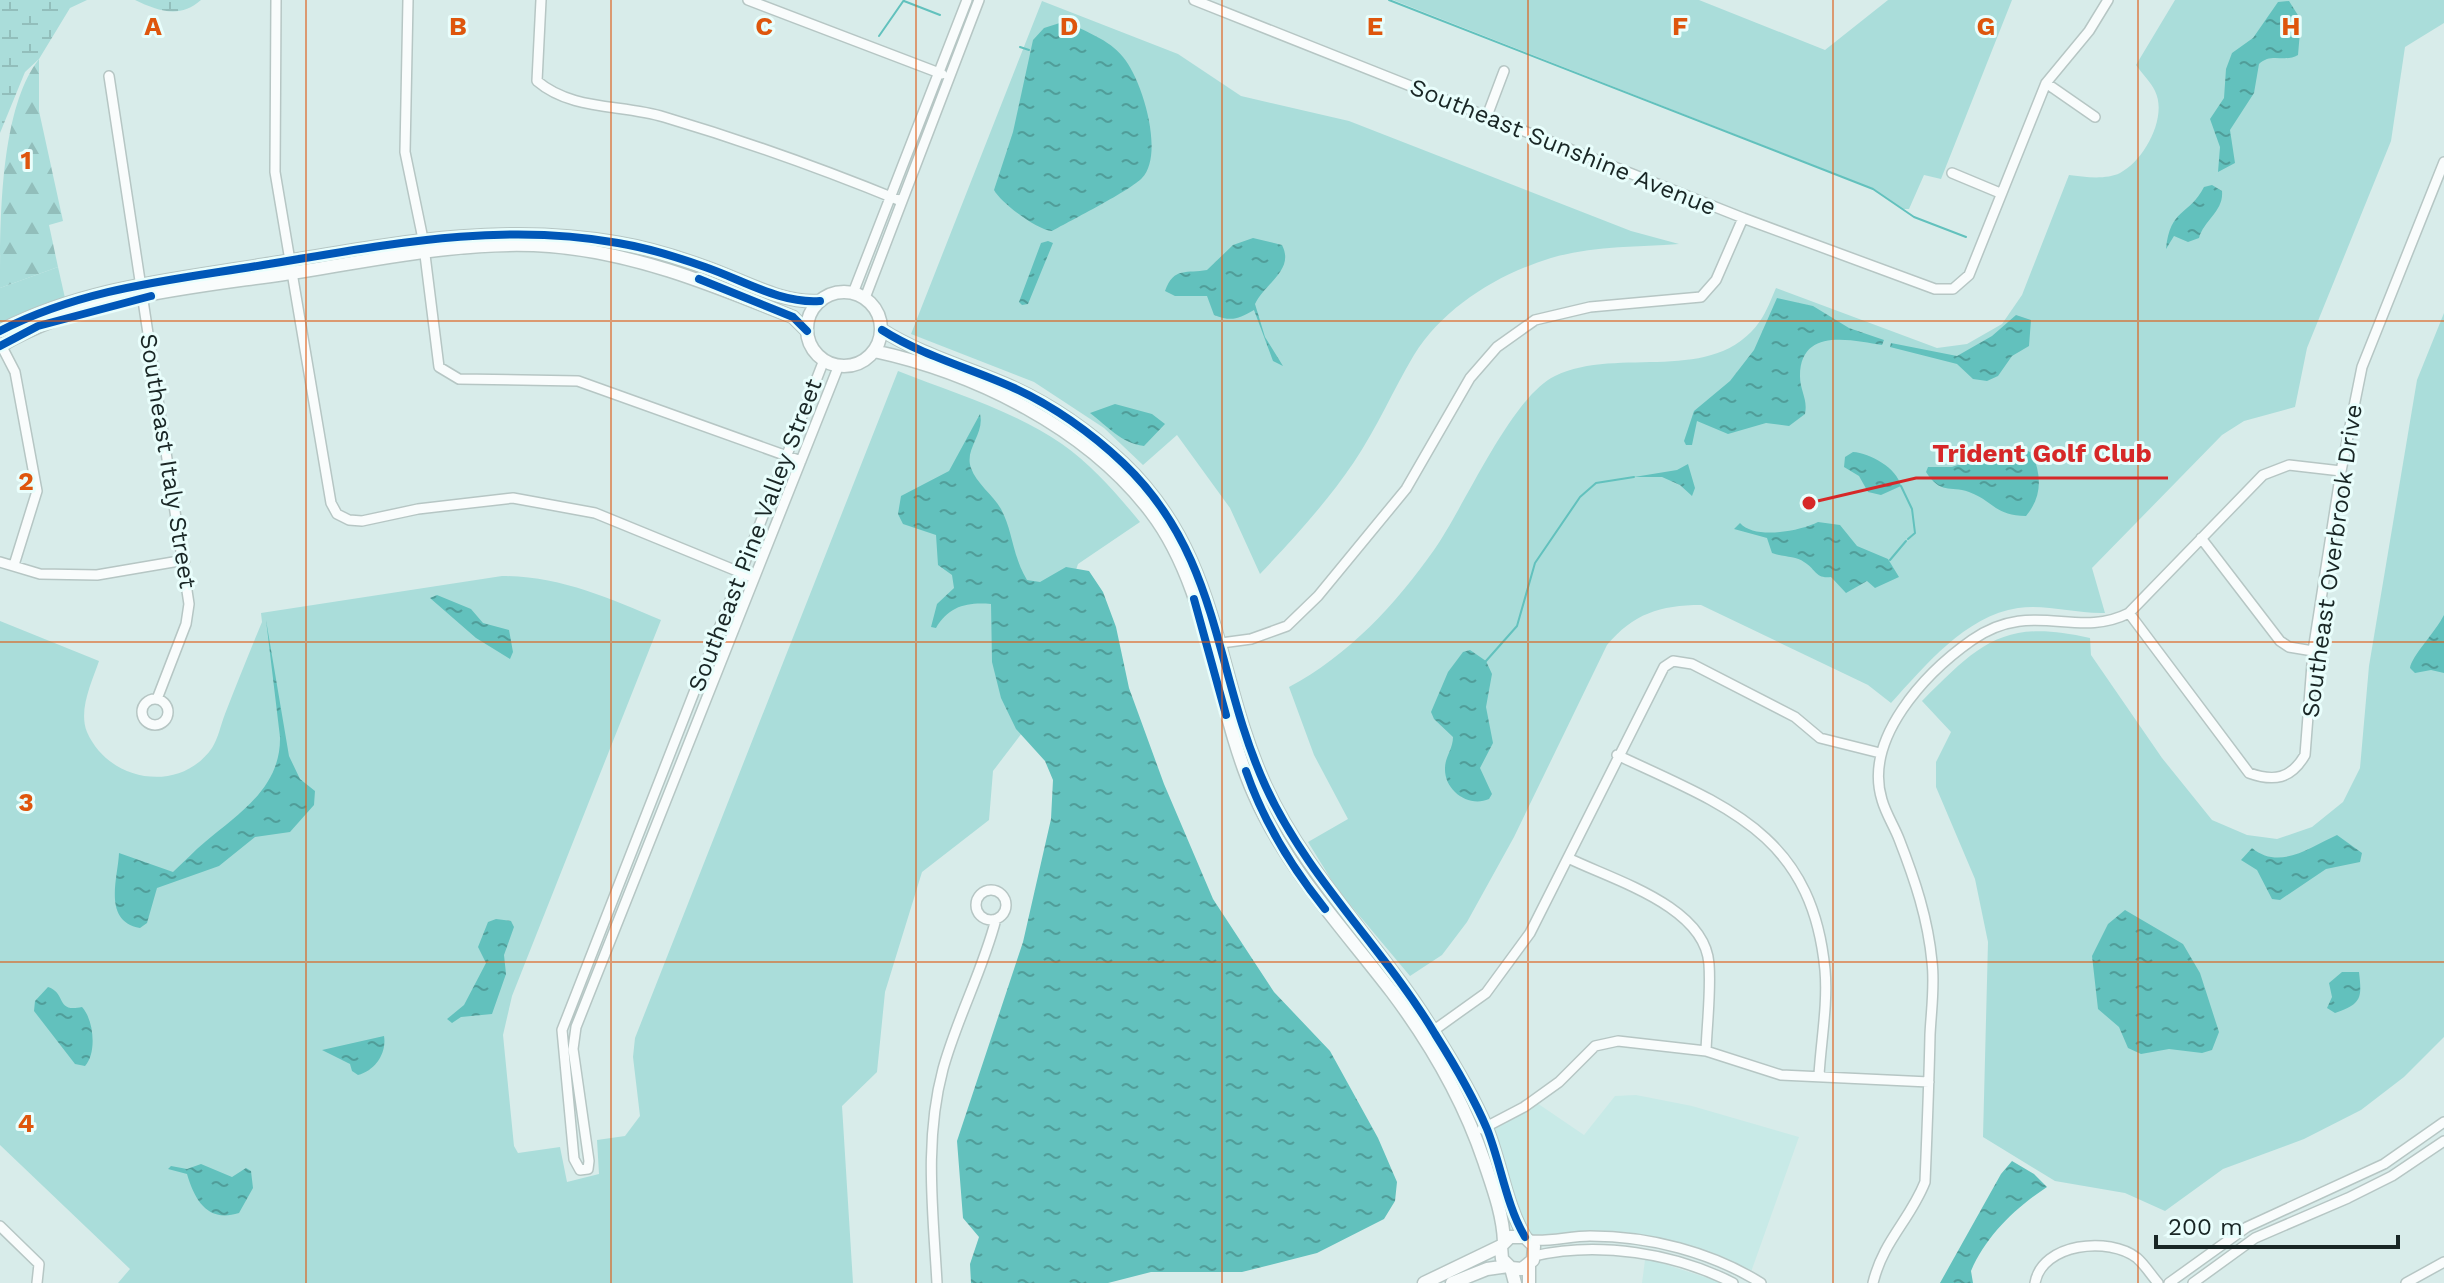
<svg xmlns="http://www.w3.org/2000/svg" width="2444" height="1283" viewBox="0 0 2444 1283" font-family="'Work Sans',sans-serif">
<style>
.built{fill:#c8eae7}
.green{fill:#aaddda}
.forest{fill:url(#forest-firs)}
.wetland{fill:url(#wetland-marsh)}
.water{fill:url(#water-ripples)}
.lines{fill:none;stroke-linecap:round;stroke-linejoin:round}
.stream{stroke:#62c1bd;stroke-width:2}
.minor-casing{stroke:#b6c6c4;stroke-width:12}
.tertiary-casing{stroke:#b6c6c4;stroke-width:15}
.minor{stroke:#f9fcfc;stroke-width:9}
.tertiary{stroke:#f9fcfc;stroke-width:12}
.cycleway-casing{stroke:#e9fefc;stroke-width:13}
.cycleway{stroke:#0057b8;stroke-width:8}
.grid{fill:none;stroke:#de560d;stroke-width:2;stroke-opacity:0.55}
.labels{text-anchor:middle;stroke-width:6;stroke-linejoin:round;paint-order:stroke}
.street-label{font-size:24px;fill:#192625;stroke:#e9fefc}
.grid-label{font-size:26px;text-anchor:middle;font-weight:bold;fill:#de560d;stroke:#e9fefc;stroke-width:6;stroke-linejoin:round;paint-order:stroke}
.leader{fill:none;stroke:#d62828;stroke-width:3}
.callout-dot{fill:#d62828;stroke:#e9fefc;stroke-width:3}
.callout-label{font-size:26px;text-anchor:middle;font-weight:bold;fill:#d62828;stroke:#e9fefc;stroke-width:6;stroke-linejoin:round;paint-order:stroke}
</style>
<defs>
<pattern id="forest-firs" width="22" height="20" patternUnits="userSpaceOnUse" patternTransform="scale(2)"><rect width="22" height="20" fill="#aaddda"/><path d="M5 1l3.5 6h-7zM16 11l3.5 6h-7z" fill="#92bebb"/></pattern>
<pattern id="wetland-marsh" width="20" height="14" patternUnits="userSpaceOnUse" patternTransform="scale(2)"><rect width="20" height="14" fill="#aaddda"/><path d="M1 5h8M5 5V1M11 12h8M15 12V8" fill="none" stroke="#92bebb"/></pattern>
<pattern id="water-ripples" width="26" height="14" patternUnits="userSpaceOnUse" patternTransform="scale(2)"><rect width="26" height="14" fill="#62c1bd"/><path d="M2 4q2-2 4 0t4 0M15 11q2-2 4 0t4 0" fill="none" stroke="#509d99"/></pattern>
</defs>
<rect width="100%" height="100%" fill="#d8ecea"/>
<path class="built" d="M1636,1095L1692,1106L1799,1137L1751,1272L1723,1257L1660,1238L1597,1231L1531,1235L1520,1219L1491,1129L1537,1103L1584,1135L1615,1096Z
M1645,1260L1655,1261L1723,1283H1642Z"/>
<path class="green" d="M1393,0H1699L1825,50L1888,0H2012L1941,179L1924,175L1909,209H1902L1874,189Z
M2175,0H2444V23L2405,47L2391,141L2307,348L2295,407L2244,421L2222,435L2092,568L2105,613C2076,614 2047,604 2018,608C1965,616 1925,666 1891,703L1868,685L1701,605C1660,605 1633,614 1607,645L1514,837L1467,922L1442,955L1410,976L1337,889L1308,842L1348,819L1314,755L1289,687C1348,656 1396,604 1434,550C1465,506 1511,397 1555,376C1619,345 1714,387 1760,321C1767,311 1771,299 1776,288L1937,348L1967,344L2002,324L2022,295L2069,175C2084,177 2106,180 2120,173C2144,161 2168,117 2155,91C2151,82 2142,74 2136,65Z
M1042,1L1178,54L1241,96L1349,121L1631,231L1679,244C1637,247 1592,246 1551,258C1498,274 1444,307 1414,355C1393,390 1377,428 1354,462C1327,502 1294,538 1260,574L1230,508L1177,435L1143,465L1104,428L1034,382L911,334Z
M58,267L65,298L0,327V288Z
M2444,313V1037L2404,1077L2361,1110L2304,1139L2223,1169L2165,1211L2125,1193L2055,1181L1983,1137L1988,942L1975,879L1936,787V762L1951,732L1922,701C1980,643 2004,618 2090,638L2091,655L2162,758L2212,820L2247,835L2277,839L2312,827L2343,802L2360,768L2369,666L2417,380Z
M898,371C953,393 1013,410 1062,444C1092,465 1117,494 1140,522L1078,564L1022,733L993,771L989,820L922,872L885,992L877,1072L842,1106L853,1283H118L130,1269L0,1145V621L99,661C92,682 78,710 87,732C108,781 179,795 212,748C218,739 221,724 225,714C237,683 249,653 262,622L261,613L502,576C560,576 608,598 661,620L512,996L503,1035L514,1146L518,1153L560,1147L567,1182L599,1174L597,1140L625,1136L640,1116L633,1057L635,1038Z"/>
<path class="forest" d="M39,59V111L63,221L49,225L58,267L0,288C0,219 0,109 39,59Z"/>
<path class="wetland" d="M0,0H87L70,8L39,59L25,72L0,133Z
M135,0H201C180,19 158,11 135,0Z"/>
<path class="water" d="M2289,1L2301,20L2298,55C2285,63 2271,52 2259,64L2254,93L2230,130L2235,163L2218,172L2220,147L2210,119L2224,98L2226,69L2232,53L2253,38L2278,2Z
M1066,21C1085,32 1109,39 1123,57C1142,79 1165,154 1142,178C1131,190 1070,221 1052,231C1037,230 1001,203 994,190L1013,132L1033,40L1044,28Z
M2212,185L2222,191C2224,211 2204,220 2199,238L2188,242L2174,236L2166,249C2170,208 2189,216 2204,187Z
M1253,238L1282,245C1295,270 1265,283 1255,304L1265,337L1283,366L1273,361L1254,310C1238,319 1232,322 1214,315L1207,296H1175L1165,291C1174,266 1187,274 1207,270L1233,245Z
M1048,241L1053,243L1028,304L1022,305L1019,302L1041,243Z
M1777,298L1813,306L1849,328L1884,340L1882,345C1854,341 1800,326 1800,376C1800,391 1808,399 1805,414L1789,426L1766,423L1728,434L1697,421L1692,445H1686L1684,441L1694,411L1730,381L1754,350Z
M2016,315L2031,320L2029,346L2012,356L1998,376L1987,381L1973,379L1957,364L1890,347L1891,343L1957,356L1992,336Z
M1115,404L1152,414L1165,424L1144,446C1121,443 1107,426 1090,413Z
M980,414C985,434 964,449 971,468C976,483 993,495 1001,509C1013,531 1012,555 1027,580L1040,582L1066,567L1089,571L1103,592L1116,627L1129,688L1164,784L1213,899L1274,992L1330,1051L1378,1138L1397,1182L1395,1201L1384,1219L1317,1253L1242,1272H1151L1108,1283H971L970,1264L979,1237L963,1218L957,1141L1023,942L1051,819L1053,780L1045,761L1016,729L1001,698L992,662L991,604C967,602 949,606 936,628L931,627L937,604L954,588L952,575L938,565L936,535L903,524L898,514L901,496L949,471Z
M2024,449L2032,453C2042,476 2042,497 2026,516C1993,515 1994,501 1969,492C1949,485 1941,495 1926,472L1928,467H1952L1975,459L2003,462Z
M1853,452C1870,453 1897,468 1901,486L1881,495L1868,492L1859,476L1844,467L1845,457Z
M1688,464L1695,488L1692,496L1680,485L1662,477H1634L1677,470Z
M1818,522L1840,525L1857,546L1888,559L1899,577L1875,588L1867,581L1846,593L1831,577C1815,579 1816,569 1804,562C1796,556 1782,557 1772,553L1767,538L1734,529L1740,523C1755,540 1800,531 1818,522Z
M437,595L471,609L483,623L509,630L513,652L510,659L476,638L430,598Z
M2444,615V673L2431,670L2415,673L2410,668C2411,657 2436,631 2444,615Z
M266,620L289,756L300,779L315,791L314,805L290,832L255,837L219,866L157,888L147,923L140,928C102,921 118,878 119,853L173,872C184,862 194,851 205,842C240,813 281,787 280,737Z
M1470,650L1486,661L1492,674L1486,707L1493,743L1480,768L1492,794L1489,799C1469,808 1444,791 1445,768C1445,757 1453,749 1453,737L1434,719L1431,712L1448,672L1463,652Z
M2337,835L2362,853L2360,862L2326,869L2280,900L2272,899L2257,870L2241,860L2252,848C2280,871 2310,847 2337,835Z
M2125,910L2183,944L2200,973L2219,1032L2212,1050L2202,1053L2169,1049L2141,1054L2128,1048L2119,1027L2098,1009L2092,956L2108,924Z
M496,919L511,921L514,927L504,955L506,974L492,1014L461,1017L452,1023L447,1019L464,1005L486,963L478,947L488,922Z
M2342,972H2359C2362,998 2362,1004 2335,1013L2327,1008L2332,997L2329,983Z
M48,987C67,993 55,1013 82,1007C94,1020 97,1053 85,1066L75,1064L34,1011L35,1001Z
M384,1036C387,1053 375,1071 358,1075L352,1071L350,1064L322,1050Z
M2012,1161L2034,1174L2047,1187C2015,1208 1986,1236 1971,1271L1973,1283H1940L2001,1174Z
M201,1164L232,1177L246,1168L251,1171L253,1188L239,1213C208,1223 195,1201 187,1174L168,1169L171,1166L187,1169Z"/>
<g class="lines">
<path class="stream" d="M1389,0L1873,189L1914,217L1966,237
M904,1L940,15
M879,36L904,0
M1020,47L1029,50
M1901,486L1912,509L1915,533L1908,539
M1890,560L1906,541
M1486,661L1517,626L1535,563L1580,497L1596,483L1634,477"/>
<defs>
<path id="minor" d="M276,0L275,172L331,503L337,514L349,520L362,521L418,509L513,498L595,513L754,578
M408,0L405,152L423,239L439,367L459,379L578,381L801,461
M541,0L537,81C572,111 622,104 664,117C745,141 823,169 901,201
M748,0L942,74
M1194,0L1743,218L1935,289H1953L1969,275L2046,83L2089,31L2108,0
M109,76L189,604L186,624L157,699
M2046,83L2095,117
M1487,116L1504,71
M1952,173L2000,193
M853,293L967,0
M865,298L979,0
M0,343L15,372L37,491L14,565
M824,360L562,1030L574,1159L580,1170L588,1169L589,1161L573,1049L576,1027L839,365
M2201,538L2280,641L2289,647L2313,651
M0,562L40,574L97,575L185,560
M2129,613L2249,773C2274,782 2291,779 2305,755L2313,651L2341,471L2362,367L2444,162
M1214,644L1251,639L1287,626L1318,596L1406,489L1470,378L1497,347L1535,320L1590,307L1701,297L1716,280L1743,218
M142 712a13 13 0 1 1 26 0a13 13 0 1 1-26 0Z
M1617,755C1726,806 1812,834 1825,970C1828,1004 1821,1041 1819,1075
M1568,858C1613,880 1705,906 1709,964C1711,993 1707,1023 1706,1051
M976 905a15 15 0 1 1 30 0a15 15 0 1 1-30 0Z
M1430,1033L1486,993L1530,933L1664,667L1673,661L1692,664L1795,717L1820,738L1880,753
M1482,1129L1524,1107L1559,1082L1595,1046L1618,1041L1706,1051L1781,1075L1929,1082
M0,1226L39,1264L37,1283
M1529,1240C1550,1242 1570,1236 1590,1236C1649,1236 1711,1252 1761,1283
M1534,1256C1598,1241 1675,1253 1733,1283
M937,1283C933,1211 924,1140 943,1069C957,1018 983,970 996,919
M1873,1283C1883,1241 1910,1220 1925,1182C1927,1133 1929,1084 1930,1035C1931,1012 1935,986 1932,962C1928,919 1915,880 1899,839C1894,826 1886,814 1882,800C1863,739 1925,673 1972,640C2032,598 2076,640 2129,613L2263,475L2289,465L2341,471
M2035,1283C2042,1243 2109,1236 2137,1258C2145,1265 2151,1275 2158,1283
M2169,1283L2247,1227L2384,1164L2444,1122
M2193,1283L2255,1238L2348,1198L2392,1176L2444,1141
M2406,1283L2444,1262"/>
<path id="tertiary" d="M807 329a37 37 0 1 1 74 0a37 37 0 1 1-74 0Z
M882,330C923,356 970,368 1014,388C1055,407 1090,432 1123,463C1221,556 1214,673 1265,785C1307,878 1383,947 1435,1034C1454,1064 1473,1096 1487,1129C1501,1164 1506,1205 1525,1237
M0,331C83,288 172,280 263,265C381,246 498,221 618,243C648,248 677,257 705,267C743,280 781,304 820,301
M0,346C89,293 203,287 304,271C385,258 468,240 550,246C636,253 713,285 793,317L807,331
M874,351C976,373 1087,428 1151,512C1210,589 1215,706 1254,794C1287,869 1343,928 1392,992C1431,1044 1463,1099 1484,1161C1493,1188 1503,1214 1504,1242
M1529,1265V1283
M1511,1268L1522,1269L1533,1260L1534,1246L1525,1237H1510L1501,1246L1502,1259L1511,1268L1515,1283
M1424,1283L1501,1246
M1452,1283L1487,1269L1508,1266"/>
</defs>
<use href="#minor" class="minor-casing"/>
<use href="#tertiary" class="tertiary-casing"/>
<use href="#minor" class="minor"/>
<use href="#tertiary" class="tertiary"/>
<defs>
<path id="cycleway" d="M699,279L793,317L807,331
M882,330C923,356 970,368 1014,388C1055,407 1090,432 1123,463C1221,556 1214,673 1265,785C1307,878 1383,947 1435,1034C1454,1064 1473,1096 1487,1129C1501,1164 1506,1205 1525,1237
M0,331C83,288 172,280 263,265C381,246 498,221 618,243C648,248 677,257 705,267C743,280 781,304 820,301
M0,346L38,326L151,296
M1194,599L1226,715
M1246,771C1263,820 1293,869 1325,909"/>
</defs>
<use href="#cycleway" class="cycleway-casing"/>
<use href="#cycleway" class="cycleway"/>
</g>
<path class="grid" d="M306,0V1283M611,0V1283M916,0V1283M1222,0V1283M1528,0V1283M1833,0V1283M2138,0V1283M0,321H2444M0,642H2444M0,962H2444"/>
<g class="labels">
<g class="street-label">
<text transform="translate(1563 147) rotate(22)" y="8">Southeast Sunshine Avenue</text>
<text transform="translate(168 461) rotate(81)" y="8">Southeast Italy Street</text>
<text transform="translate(755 535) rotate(-69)" y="8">Southeast Pine Valley Street</text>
<text transform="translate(2332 561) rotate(-82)" y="8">Southeast Overbrook Drive</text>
</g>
</g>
<g class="grid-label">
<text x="153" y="35">A</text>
<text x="458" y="35">B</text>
<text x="764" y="35">C</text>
<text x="1069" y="35">D</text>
<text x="1375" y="35">E</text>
<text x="1680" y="35">F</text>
<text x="1986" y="35">G</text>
<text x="2291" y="35">H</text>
<text x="26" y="169">1</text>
<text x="26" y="490">2</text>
<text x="26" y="811">3</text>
<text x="26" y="1132">4</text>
</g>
<path class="leader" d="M1809 503L1916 478H2168"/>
<circle class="callout-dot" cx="1809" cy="503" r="8"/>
<g class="callout-label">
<text x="2042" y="462">Trident Golf Club</text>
</g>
<path d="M2156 1235v12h242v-12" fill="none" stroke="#192625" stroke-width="4"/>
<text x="2168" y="1235" font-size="24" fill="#192625" stroke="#e9fefc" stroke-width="6" paint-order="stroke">200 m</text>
</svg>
